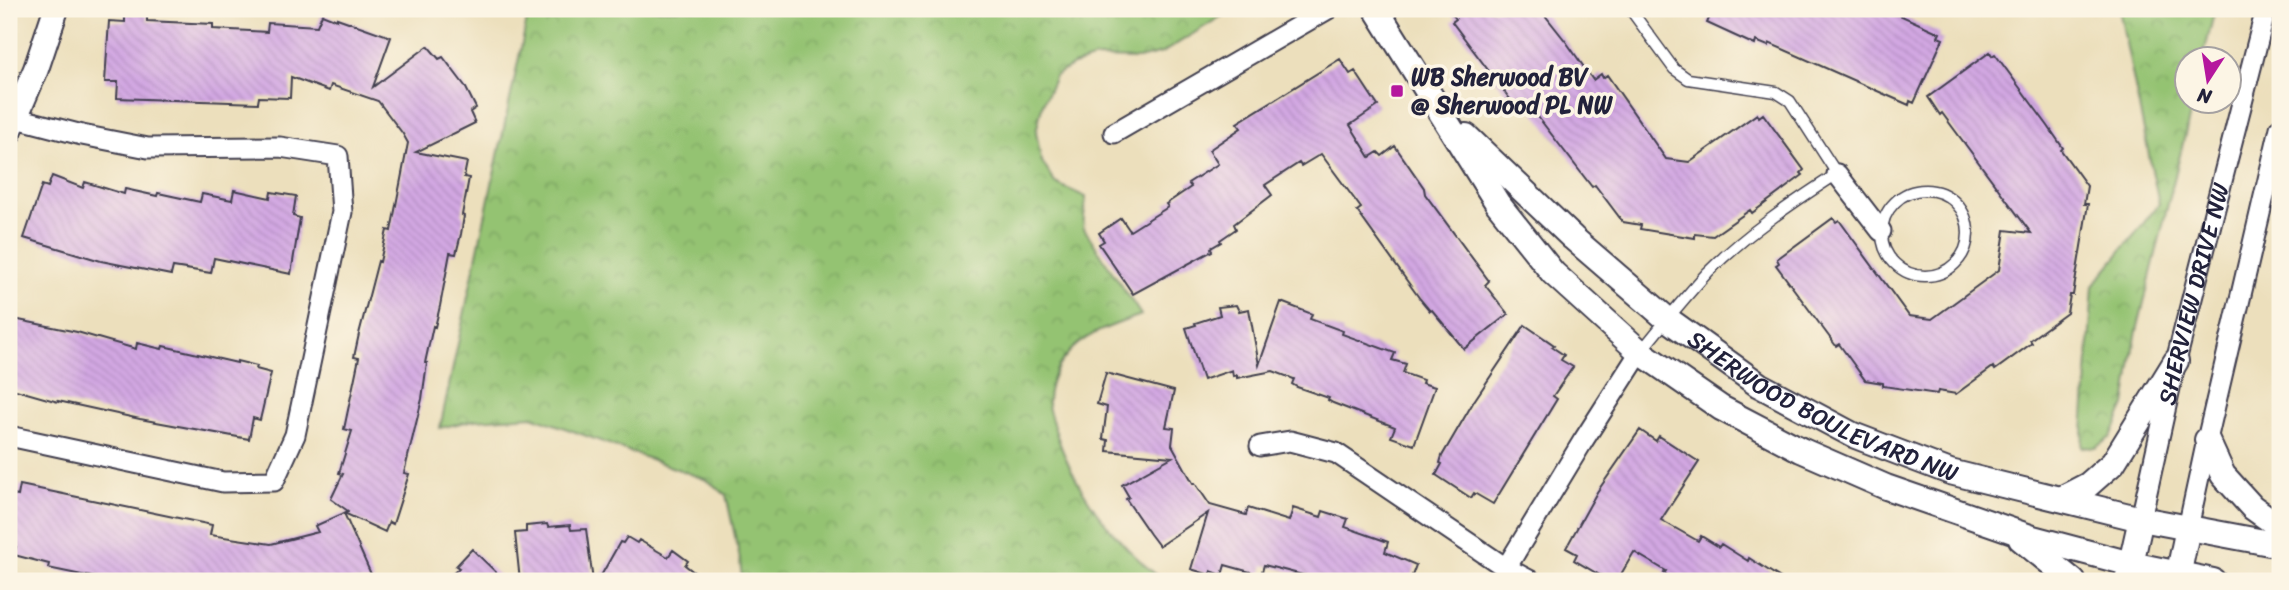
<svg xmlns="http://www.w3.org/2000/svg" width="2289" height="590" viewBox="0 0 2289 590" font-family="Sriracha,sans-serif">
<style>
.park{fill:url(#park-crowns);stroke:#5b7256;stroke-width:2}
.building{fill:url(#building-back-hatch)}
.lines{fill:none;stroke-linecap:round;stroke-linejoin:round}
.service-casing{stroke:#403e4e;stroke-width:13}
.minor-casing{stroke:#403e4e;stroke-width:23}
.tertiary-casing{stroke:#403e4e;stroke-width:28}
.service{stroke:#fff;stroke-width:10}
.minor{stroke:#fff;stroke-width:19}
.tertiary{stroke:#fff;stroke-width:24}
.poi-dot{fill:#b5179e;stroke:#fcf5e5;stroke-width:2.5}
.labels{text-anchor:middle;stroke-width:7;stroke-linejoin:round;paint-order:stroke}
.poi-label{font-size:24px;font-weight:bold;fill:#22223b;stroke:#fcf5e5;text-anchor:start}
.street-label{font-size:24px;fill:#22223b;stroke:#fcf5e5}
</style>
<defs>
<pattern id="park-crowns" width="20" height="18" patternUnits="userSpaceOnUse" patternTransform="scale(1.75)"><rect width="20" height="18" fill="#94c372"/><path d="M2 6a3 3 0 1 1 6 0M12 15a3 3 0 1 1 6 0" fill="none" stroke="#7fa764"/></pattern>
<pattern id="building-back-hatch" width="6" height="6" patternUnits="userSpaceOnUse" patternTransform="scale(1.75)"><rect width="6" height="6" fill="#d2a7e2"/><path d="M-1 5l2 2M0 0l6 6M5-1l2 2" fill="none" stroke="#b48fc3"/></pattern>
</defs>
<rect width="100%" height="100%" fill="#fcf5e5"/>
<filter id="ink" filterUnits="userSpaceOnUse"><feTurbulence type="fractalNoise" baseFrequency=".0143" numOctaves="2"/><feDisplacementMap in="SourceGraphic" scale="14" xChannelSelector="R" yChannelSelector="G"/><feConvolveMatrix kernelMatrix="1 2 1 2 8 2 1 2 1" color-interpolation-filters="sRGB"/></filter>
<filter id="wash" filterUnits="userSpaceOnUse"><feTurbulence type="fractalNoise" baseFrequency=".00686" numOctaves="4" result="noise"/><feDisplacementMap in="SourceGraphic" scale="28" xChannelSelector="R" yChannelSelector="G"/><feGaussianBlur stdDeviation="1.57" result="paint"/><feColorMatrix in="noise" values="0 0 0 0 0 0 0 0 0 0 0 0 0 0 0 0 0 1.4 0 .05"/><feComposite in="paint" operator="in"/></filter>
<g filter="url(#wash)">
<rect width="100%" height="100%" fill="#ecdfbc"/>
<path class="park" d="M512,9H1233L1162,53L1139,59L1096,58L1073,65L1055,76L1042,106L1036,132L1041,160L1055,183L1086,197L1083,227L1141,315C1115,325 1084,333 1066,356C1056,368 1049,384 1048,400C1047,408 1051,418 1054,426C1072,487 1113,542 1164,581H742L740,559L726,495L707,480L532,416L474,420L440,428L528,15Z
M2119,9H2215L2203,59L2188,60V102H2193L2136,335L2125,405L2111,437L2095,448L2082,447L2093,286L2159,204Z"/>
<g id="blocks">
<path class="building" d="M1448,9H1540L1567,43L1593,80L1601,74L1603,78L1607,75L1666,159L1689,162L1757,114L1759,117L1763,114L1804,170L1801,173L1803,175L1752,213L1750,210L1713,236L1695,234V238L1640,229L1641,225L1623,222L1595,185L1592,187L1525,100L1518,105L1516,102L1513,103L1452,22L1456,19Z
M1713,9H1886L1940,33L1938,37L1943,39L1914,103L1910,101L1909,105L1769,43L1768,46L1756,41L1755,45L1707,23Z
M125,13L147,14V21L213,24V29L267,32L268,23L317,26L322,14L337,20V18L391,37L373,87L428,46L439,59L443,57L465,86L476,108L470,112L475,123L416,152L467,162L464,177L469,178L462,215L464,216L461,234L456,254L450,253L440,306L435,327L433,326L425,363H427L422,399L404,473L409,474L393,524L389,522L385,532L344,513L348,511L331,499L343,474L339,473L352,431L344,429L359,358L354,357L359,334L378,261L380,262L387,230L391,231L408,143L403,134L378,101L331,85L329,91L291,77L290,98L259,97L258,103L117,98L118,82H105L109,21L125,22Z
M1990,52L1992,56L1995,54L2048,126L2063,148L2061,150L2087,186L2084,204H2088L2073,295H2070L2067,313L2030,340L2032,343L1995,370L1993,367L1956,394L1938,391L1937,394L1883,386V383L1865,380L1839,344L1836,346L1776,265L1779,263L1777,259L1833,218L1836,222L1839,220L1909,316L1932,319L1999,270L2005,230L2031,233L1942,113L1940,115L1928,97Z
M1340,59L1350,74L1355,71L1378,106L1350,125L1370,157L1378,152L1382,156L1395,146L1424,188L1425,194L1489,281L1485,285L1508,314L1464,349L1432,310L1430,311L1420,299L1357,211L1361,208L1321,154L1301,166L1299,163L1265,185L1272,195L1234,224L1236,229L1220,240L1221,242L1211,248L1212,251L1133,294L1099,244L1104,241L1099,233L1121,218L1130,231L1168,207L1166,204L1191,187L1188,183L1218,164L1209,150L1241,128L1237,123Z
M52,176L83,188L85,182L124,194L125,189L157,196L158,193L200,202L202,194L232,200L234,190L270,198L271,192L296,196L293,216L300,218L291,274L214,258L211,273L173,267L171,275L101,261L24,238L42,185L48,187Z
M1281,302L1312,314L1310,319L1343,331L1342,334L1395,353L1392,360L1406,364L1403,373L1423,380L1422,383L1435,387L1414,445L1391,437L1395,427L1333,403L1328,400L1329,398L1297,387L1292,384L1294,379L1273,371L1237,378V375L1233,376L1232,370L1203,380L1186,328L1196,325L1195,323L1220,315L1218,307L1236,305L1239,311L1249,309L1259,365Z
M9,318L77,332L136,349L137,343L162,349L163,346L237,363V361L257,366L256,369L271,373L260,420L253,418L249,439L140,419L58,401V402L9,388Z
M1525,325L1554,345L1552,347L1564,355L1561,360L1573,367L1553,396L1557,399L1493,504L1474,493L1471,498L1436,475L1442,464L1440,463L1442,456L1474,401Z
M1106,373L1174,391L1166,427L1174,428L1172,445L1193,483H1195L1210,505L1246,515L1248,508L1289,521L1293,508L1321,517L1323,511L1348,519L1345,527L1388,542L1385,552L1416,565L1410,581H1326L1264,565L1261,575L1225,565L1222,575L1211,571L1210,575L1191,569L1208,513L1159,546L1150,534L1126,499L1129,497L1122,485L1172,457L1107,451L1108,440L1103,439L1107,407L1097,404Z
M1640,430L1656,441L1659,436L1699,462L1661,520L1698,541L1701,536L1719,547L1721,544L1748,561L1749,558L1785,581H1676L1664,573L1666,571L1634,552L1617,581H1610L1574,560L1577,554L1566,548L1597,492Z
M20,485L212,525L210,535L271,544L318,532L315,526L344,513L374,581H111L48,568L49,564L14,555L16,547L9,545V518L13,495L18,496Z
M547,524L548,527L570,525L571,530L586,529L593,581H520L515,533L526,532V526Z
M627,537L637,543L639,540L668,557L673,550L688,561L685,565L705,581H598L620,542L623,543Z
M472,549L505,581H445L459,568L456,566Z"/>
</g>
</g>
<g filter="url(#ink)">
<use href="#blocks" fill-opacity="0" stroke="#403e4e" stroke-width="2"/>
<g class="lines">
<defs>
<path id="service" d="M1630,9L1674,69L1688,79L1776,92L1790,101L1837,174C1792,203 1746,234 1708,272C1685,297 1663,324 1642,350
M1882 233a43 43 0 1 1 86 0a43 43 0 1 1-86 0Z"/>
<g id="minor">
<path d="M9,116L82,135L148,148L280,147L338,156L342,212L295,435L274,481L223,482L9,436"/>
<path d="M1114,133L1328,9"/>
<path d="M1837,174L1881,231"/>
<path d="M1260,446L1290,441L1336,453L1506,568L1531,581"/>
<path id="s1" d="M2141,519L2176,361L2266,9"/>
<path d="M2188,528L2207,440L2280,128"/>
<path d="M1506,568L1583,441L1640,352"/>
</g>
<g id="tertiary">
<path d="M1376,9L1498,204L1553,273L1640,352L1721,408L1801,450L1886,487L2033,538L2131,564L2213,581"/>
<path d="M9,132L36,69L56,9"/>
<path id="s2" d="M1466,136L1573,238L1667,319L1759,385L1853,435L1950,472L2141,519L2280,545"/>
<path d="M2207,440L2223,475L2252,507L2280,527"/>
<path d="M2061,499L2088,485L2113,463L2176,361"/>
<path d="M2021,539L2073,581"/>
<path d="M2127,581L2141,519"/>
<path d="M2177,581L2188,528"/>
</g>
</defs>
<use href="#service" class="service-casing"/>
<use href="#minor" class="minor-casing"/>
<use href="#tertiary" class="tertiary-casing"/>
<use href="#service" class="service"/>
<use href="#minor" class="minor"/>
<use href="#tertiary" class="tertiary"/>
</g>
</g>
<rect class="poi-dot" x="1390" y="84" width="14" height="14" rx="3.5"/>
<g class="labels">
<g class="poi-label">
<text x="1411" y="85">WB Sherwood BV<tspan x="1411" dy="28">@ Sherwood PL NW</tspan></text>
</g>
<g class="street-label">
<text dy="8" stroke="none"><textPath href="#s1" startOffset="231">SHERVIEW DRIVE NW</textPath></text>
<text dy="8" stroke="none"><textPath href="#s2" startOffset="452">SHERWOOD BOULEVARD NW</textPath></text>
</g>
</g>
<rect width="2289" height="590" fill="none" stroke="#fcf5e5" stroke-width="35"/>
<g transform="translate(2208 80) rotate(192)"><circle r="33" fill="#fcf5e5" stroke="#a5a1a1" stroke-width="2"/>
<path d="M0-5L12 26L0 18L-12 26Z" fill="#b5179e"/>
<text y="-10" font-size="19" font-weight="bold" text-anchor="middle" fill="#22223b">N</text>
</g>
</svg>
